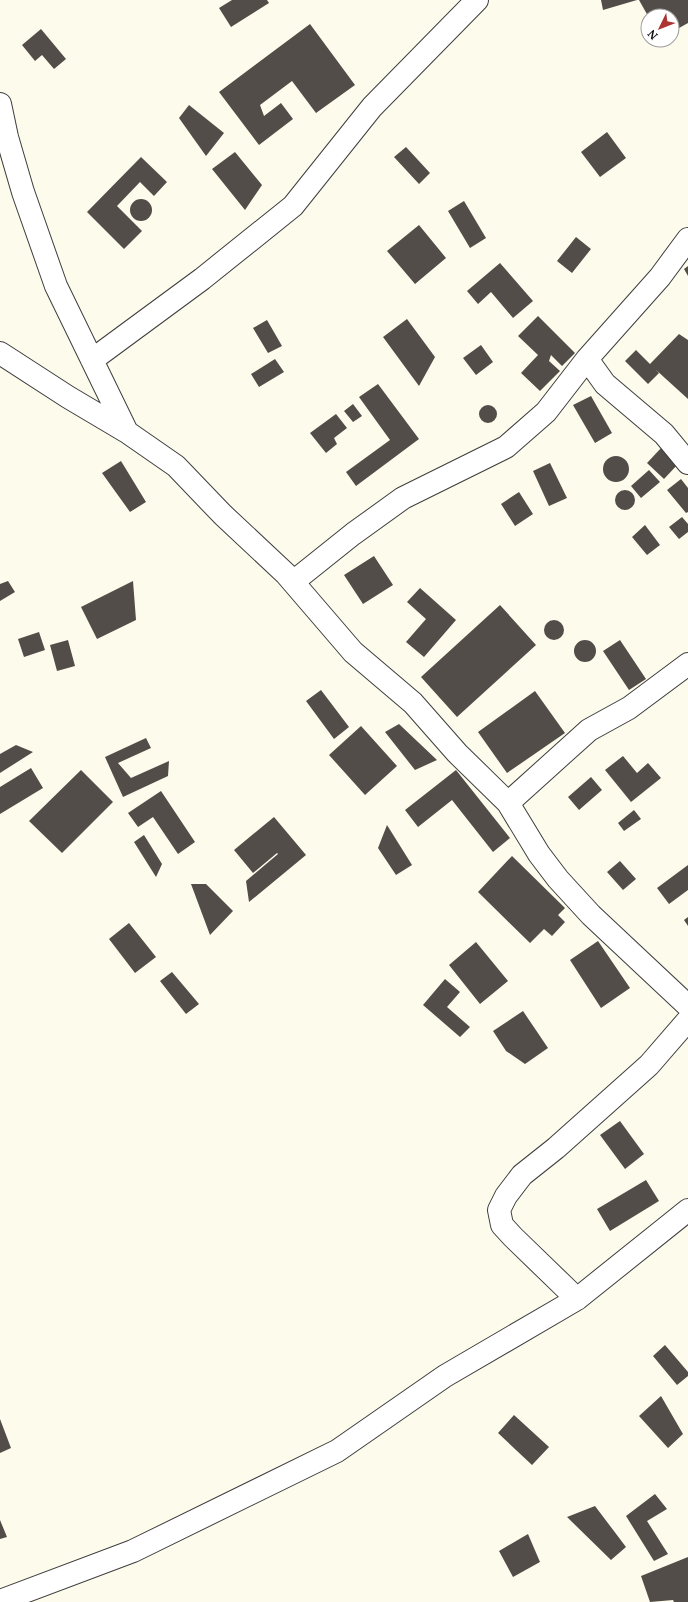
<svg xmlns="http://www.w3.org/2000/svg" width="688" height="1602" viewBox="0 0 688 1602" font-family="'Noto Serif',serif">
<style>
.building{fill:#524d48}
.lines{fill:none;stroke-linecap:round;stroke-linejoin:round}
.minor-casing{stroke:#3e3e3e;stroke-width:24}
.minor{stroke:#fff;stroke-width:22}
</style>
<rect width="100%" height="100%" fill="#fdfbeb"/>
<path class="building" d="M232,0H267L269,3L231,27L219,8Z
M601,0H637L603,10Z
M639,0H688V23L672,32V16H648Z
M310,24L355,85L316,113L292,81L260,105L264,116L281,103L293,119L259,145L219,92Z
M41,29L66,59L54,69L42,55L35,61L22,45Z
M189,105L224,133L206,156L179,118Z
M607,132L626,158L600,177L581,152Z
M406,147L430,173L419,184L394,157Z
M235,152L262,185L245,210L212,169Z
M141,157L167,182L154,196L140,182L117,206L142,231L124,249L87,212Z
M130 210a11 11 0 1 1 22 0a11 11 0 1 1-22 0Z
M464,201L486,238L470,248L448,211Z
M419,225L446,258L415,284L387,251Z
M576,237L591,249L572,273L557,261Z
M500,263L533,301L513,318L491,292L478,304L467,291Z
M688,266V276L684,269Z
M538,316L575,353L562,366L551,355L549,361L560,371L540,391L521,373L538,355L518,336Z
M407,319L435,357L419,386L383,337Z
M267,320L282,346L268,353L253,328Z
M679,334L688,340V399L655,369L659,373L648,384L625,361L636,350L650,364Z
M481,345L493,362L476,375L463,358Z
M275,359L284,372L259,387L251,374Z
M378,384L419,439L356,486L346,472L390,440L359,397Z
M591,396L612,433L595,443L573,405Z
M353,404L362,416L353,422L344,411Z
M479 414a9 9 0 1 1 18 0a9 9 0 1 1-18 0Z
M336,414L347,428L334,438L337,444L326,453L310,433Z
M662,447L679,463L664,479L647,463Z
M603 469a13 13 0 1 1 26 0a13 13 0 1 1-26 0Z
M121,461L146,502L130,512L102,473Z
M550,463L567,498L549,506L533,471Z
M649,470L660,482L641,498L631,486Z
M681,479L688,488V512L686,513L667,490Z
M615 500a10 10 0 1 1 20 0a10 10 0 1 1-20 0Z
M519,492L533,514L515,526L501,504Z
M682,517L688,524V532L679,539L669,527Z
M645,525L660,545L647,555L632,537Z
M374,556L393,585L363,604L344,575Z
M8,581L15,592L0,601V584Z
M133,581L136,620L97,639L81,607Z
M420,588L456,620L424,657L406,642L426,619L407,602Z
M500,605L536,645L457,717L421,677Z
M544 630a10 10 0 1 1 20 0a10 10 0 1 1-20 0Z
M39,632L45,650L24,657L18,639Z
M68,640L75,666L57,671L50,645Z
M620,640L646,679L629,690L603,651Z
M574 651a11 11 0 1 1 22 0a11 11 0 1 1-22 0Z
M321,690L349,727L334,739L306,701Z
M535,691L565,733L507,773L478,732Z
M399,724L437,760L415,770L385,732Z
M361,726L397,766L365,795L329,755Z
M146,738L151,748L118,763L131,778L169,761L168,776L123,797L105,757Z
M16,745L33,752L0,773V754Z
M623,756L637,773L648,763L661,778L631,802L605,770Z
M31,768L43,788L0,814V787Z
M81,770L113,802L62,853L29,821Z
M456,770L510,838L493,852L452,800L418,827L405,810Z
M591,777L602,790L579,810L568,797Z
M161,791L195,842L178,854L153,817L138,827L128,813Z
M634,810L641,819L624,831L618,823Z
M274,817L306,855L249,902L246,881L278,854L277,853L253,873L234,850Z
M387,825L412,865L396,875L378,848Z
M144,835L162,864L156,877L134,842Z
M512,856L565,908L558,915L565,922L552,936L544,929L530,943L478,892Z
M620,861L636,879L623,890L607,872Z
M688,865V890L669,904L657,888Z
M191,884H206L233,911L210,935Z
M688,917V926L684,920Z
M129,923L156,957L135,973L109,939Z
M598,941L630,988L601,1008L570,960Z
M476,942L508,981L480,1004L449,965Z
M172,972L199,1004L186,1014L160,981Z
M445,979L460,992L447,1007L470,1027L460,1037L423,1005Z
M523,1011L548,1048L525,1064L506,1051L493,1031Z
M620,1121L644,1154L625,1169L600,1135Z
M646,1180L659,1201L610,1231L597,1209Z
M665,1345L688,1372V1376L677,1385L653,1356Z
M661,1396L683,1434L668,1448L639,1416Z
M514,1415L549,1447L532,1465L498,1433Z
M0,1419L11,1448L0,1453Z
M655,1494L667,1509L647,1521L668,1554L654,1561L626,1516Z
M595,1506L626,1547L611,1560L567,1517Z
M0,1520L7,1537L0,1539Z
M528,1534L540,1562L513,1577L499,1551Z
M688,1557V1602H674L673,1600L650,1602L641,1576Z"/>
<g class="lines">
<defs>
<path id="minor" d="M0,104L7,137L23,192L56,286L127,432
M0,353L68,397L127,432L176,466L223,515L286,574L353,652L413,703L457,753L508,803L539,854L558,879L591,915L688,1006
M587,359L605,384L664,434L688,463
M92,360L202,279L293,206L372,107L477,0
M293,582L353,534L403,498L506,447L546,412L587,359L660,277L688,239
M508,803L589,730L629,708L688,664
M577,1299L513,1237L502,1225L499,1210L506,1196L522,1175L556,1148L649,1065L688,1020
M0,1601L133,1551L337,1451L445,1376L577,1299L688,1210"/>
</defs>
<use href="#minor" class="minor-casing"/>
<use href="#minor" class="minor"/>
</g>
<g transform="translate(660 28) rotate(227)"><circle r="19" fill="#ffffff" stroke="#9d9d9d"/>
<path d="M0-3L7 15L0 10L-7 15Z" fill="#ac3432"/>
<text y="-6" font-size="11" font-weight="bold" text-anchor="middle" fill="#0b0b0b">N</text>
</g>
</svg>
